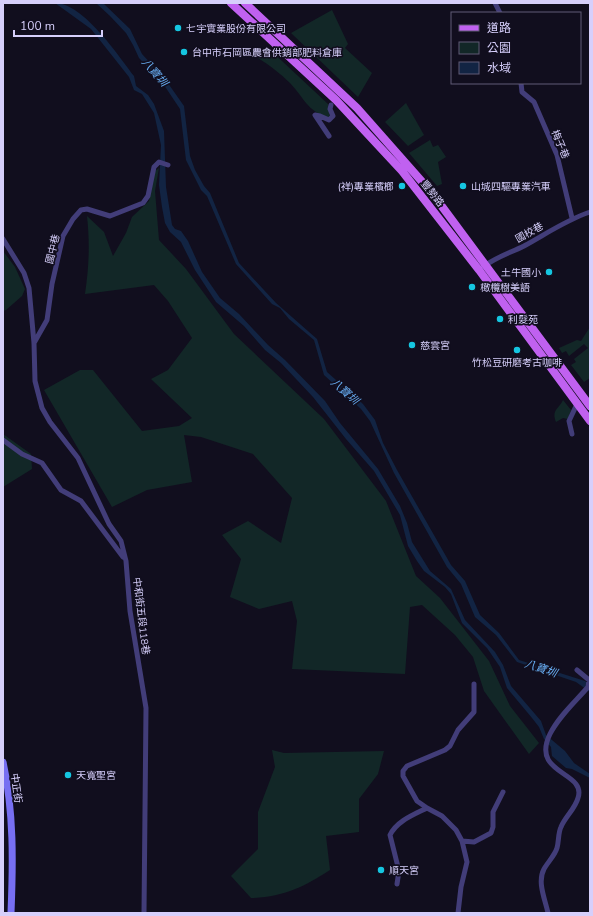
<svg xmlns="http://www.w3.org/2000/svg" width="593" height="916" viewBox="0 0 593 916" font-family="'Nunito Sans','Noto Sans TC',sans-serif">
<style>
.green{fill:#122727}
.water{fill:#122443}
.lines{fill:none;stroke-linecap:round;stroke-linejoin:round}
.street{stroke:#423d79;stroke-width:5}
.secondary{stroke:#776ff2;stroke-width:7}
.primary{stroke:#c061f0;stroke-width:8}
.poi-dot{fill:#15c6e1;stroke:#110e1e;stroke-width:1.5}
.labels{text-anchor:middle;stroke-width:3.5;stroke-linejoin:round;paint-order:stroke}
.poi-label{font-size:10px;fill:#d6cffb;stroke:#110e1e;text-anchor:start}
.street-label{font-size:10px;fill:#d6cffb;stroke:#110e1e}
.water-label{font-size:11px;font-style:italic;fill:#67acf1;stroke:#110e1e}
</style>
<rect width="100%" height="100%" fill="#110e1e"/>
<path class="green" d="M332,10L348,44L345,48L372,73L358,97L291,33Z
M267,47L328,104L330,117L329,118C306,110 305,99 290,83C281,74 269,65 258,58Z
M406,103L424,135L408,146L385,122Z
M430,140L433,147L438,145L446,157L438,162L442,184L437,186L409,153Z
M159,168L155,191L159,240L186,269L234,334L324,419L386,501L416,576L440,598L489,661L510,706L539,743L529,754L484,691L473,657L455,635L422,605L410,607L405,674L292,669L297,621L292,601L259,609L230,597L241,559L222,535L248,521L281,543L292,498L253,454L201,437L184,435L192,482L147,490L112,507L44,390L80,370H93L142,431L179,426L192,418L151,379L168,370L192,338L168,301L154,285L85,294C89,267 90,243 87,216L104,232L113,256L126,233L132,217L149,201L155,171Z
M3,251L15,267L25,289L22,296L6,310L3,311Z
M590,327V378L584,382L571,365L576,362L574,359L588,348L584,344L569,356L566,351L562,353L559,348L577,340L581,341Z
M563,400L571,410L568,419L563,418L556,422C551,410 559,409 563,400Z
M3,434L31,454L32,469L3,487Z
M272,750L284,753L384,751L378,774L359,799V832L326,836L330,870C304,887 283,897 251,898L231,876L258,849V812L275,767Z"/>
<path class="water" d="M55,3C83,3 118,55 134,76L136,86L148,95L154,104L164,131L166,187L172,225L175,229L181,231L188,241L202,272L220,298L239,314L268,345L285,360L325,401L340,423L378,469L400,506L407,523L412,542L430,571L451,589L465,620L495,652L503,665L511,686L541,721L546,735L565,751L574,763L590,774V778L572,769L566,768L552,756L551,747L544,739L539,727L532,718L507,688L500,667L487,648L462,623L451,594L445,587L424,571L417,561L408,546L400,515L374,471L346,439L313,397L281,363L265,350L244,326L216,302L195,270L181,242L170,232L165,223L162,207L159,185L161,145L154,113L142,94L134,90L129,77L91,29Z
M96,3H103L130,29L142,54L165,79L184,106L190,156L195,170L204,186L210,193L239,263L276,303L317,339L327,372L363,404L375,420L383,443L397,470L451,565L465,581L480,615L499,633L519,660L585,681L590,685V692L576,682L517,662L496,635L475,617L461,584L447,567L394,473L370,421L361,409L324,375L314,340L289,319L280,308L272,304L236,264L207,196L201,190L186,160L180,109L162,82L139,58L133,45L126,33L110,16Z"/>
<g class="lines">
<path class="street" d="M495,3L500,13
M521,83L522,92L534,102L557,155L572,218
M329,136L315,115L320,116L329,120L333,116L330,109L331,105
M3,239L24,273L29,288L34,343L35,381L42,408L50,422L78,458L109,524L121,541L126,561L130,611L146,708L144,913
M483,267C496,257 510,253 524,246C546,234 566,220 590,212
M34,343L47,320L52,284L63,236L73,219L81,210L87,209L110,216L143,203L148,196L154,167L159,162L168,165
M572,434L569,421L577,404
M3,440L22,454L42,463L61,490L81,501L123,557
M462,841L474,842L491,833L493,827V812L503,792
M397,884L399,871L390,835C397,821 413,815 427,808
M458,913L461,887L467,862L462,841L456,830L442,816L427,808L417,801L403,776V771L407,766L445,750L450,746L458,730L474,712V684
M548,913C545,899 537,882 544,869C548,862 555,855 557,848C559,841 558,833 561,827C565,817 575,809 578,798C587,771 530,775 550,734C559,716 575,702 588,687L589,680L577,670"/>
<path class="secondary" d="M3,762C14,812 13,863 11,913"/>
<path class="primary" d="M231,3L336,100L402,171L479,270L590,421
M245,3L357,108L432,193L590,406"/>
</g>
<g class="poi-dot">
<circle cx="178" cy="28" r="4"/>
<circle cx="184" cy="52" r="4"/>
<circle cx="402" cy="186" r="4"/>
<circle cx="463" cy="186" r="4"/>
<circle cx="549" cy="272" r="4"/>
<circle cx="472" cy="287" r="4"/>
<circle cx="500" cy="319" r="4"/>
<circle cx="412" cy="345" r="4"/>
<circle cx="517" cy="350" r="4"/>
<circle cx="68" cy="775" r="4"/>
<circle cx="381" cy="870" r="4"/>
</g>
<g class="labels">
<g class="poi-label">
<text x="186" y="32">七宇實業股份有限公司</text>
<text x="192" y="56">台中市石岡區農會供銷部肥料倉庫</text>
<text x="394" y="190" text-anchor="end">(祥)專業檳榔</text>
<text x="471" y="190">山城四驅專業汽車</text>
<text x="541" y="276" text-anchor="end">土牛國小</text>
<text x="480" y="291">橄欖樹美語</text>
<text x="508" y="323">利髮苑</text>
<text x="420" y="349">慈雲宮</text>
<text x="517" y="366" text-anchor="middle">竹松豆研磨考古咖啡</text>
<text x="76" y="779">天寬聖宮</text>
<text x="389" y="874">順天宮</text>
</g>
<g class="street-label">
<text transform="translate(561 144) rotate(67)" y="4">梅子巷</text>
<text transform="translate(433 193) rotate(51)" y="4">豐勢路</text>
<text transform="translate(529 232) rotate(-29)" y="4">國校巷</text>
<text transform="translate(52 249) rotate(-76)" y="4">國中巷</text>
<text transform="translate(142 616) rotate(83)" y="4">中和街五段118巷</text>
<text transform="translate(17 788) rotate(82)" y="4">中正街</text>
</g>
<g class="water-label">
<text transform="translate(155 72) rotate(49)" y="4">八寶圳</text>
<text transform="translate(345 391) rotate(41)" y="4">八寶圳</text>
<text transform="translate(541 668) rotate(19)" y="4">八寶圳</text>
</g>
</g>
<rect width="593" height="916" fill="none" stroke="#d6cffb" stroke-width="8"/>
<rect x="451" y="12" width="130" height="72" fill="#110e1e" stroke="#605b76"/>
<rect x="459" y="25" width="20" height="6" fill="#c061f0" stroke="#605b76"/>
<text x="487" y="32" font-size="12" fill="#d6cffb">道路</text>
<rect x="459" y="42" width="20" height="12" fill="#122727" stroke="#605b76"/>
<text x="487" y="52" font-size="12" fill="#d6cffb">公園</text>
<rect x="459" y="62" width="20" height="12" fill="#122443" stroke="#605b76"/>
<text x="487" y="72" font-size="12" fill="#d6cffb">水域</text>
<path d="M14 30v6h88v-6" fill="none" stroke="#d6cffb" stroke-width="2"/>
<text x="20" y="30" font-size="12" fill="#d6cffb" stroke="#110e1e" stroke-width="3" paint-order="stroke">100 m</text>
</svg>
